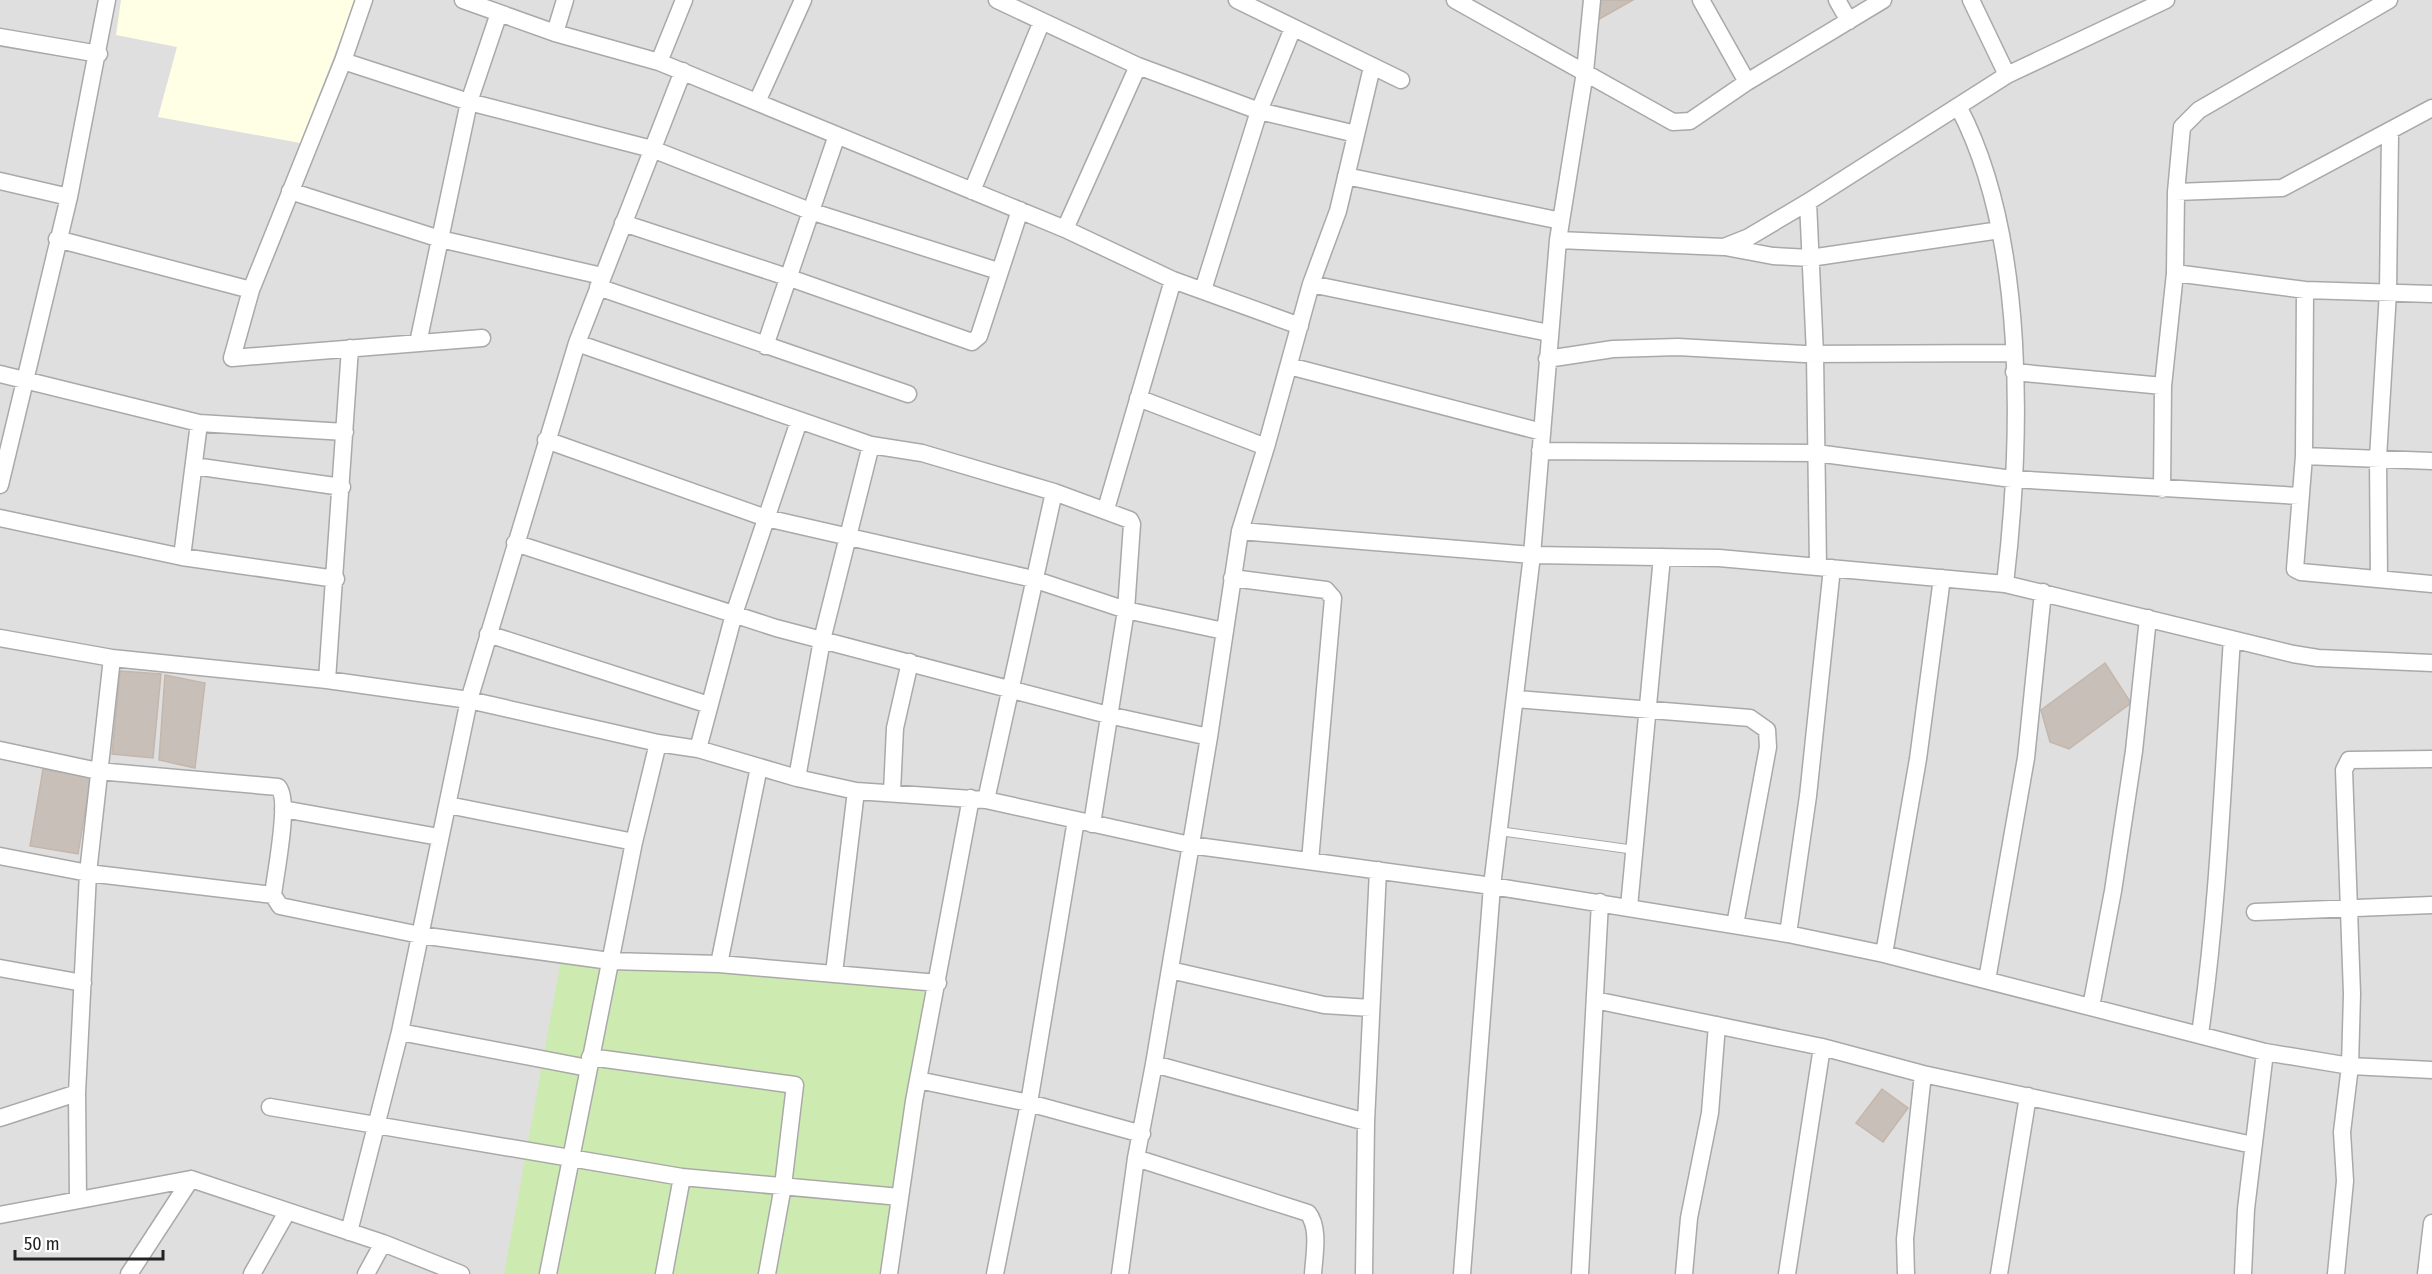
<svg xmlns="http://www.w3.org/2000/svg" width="2432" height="1274" viewBox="0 0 2432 1274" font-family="'Fira Sans Condensed',sans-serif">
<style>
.residential{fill:#e0dfdf}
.education{fill:#ffffe5}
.grass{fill:#cdebb0}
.building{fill:#c7bfb8;stroke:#c4b6ab;stroke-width:1.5}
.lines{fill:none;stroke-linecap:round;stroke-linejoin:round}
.service-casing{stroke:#a9a9a9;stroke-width:10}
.minor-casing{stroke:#a9a9a9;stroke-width:19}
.service{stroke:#fff;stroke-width:8}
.minor{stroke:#fff;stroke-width:16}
</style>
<rect width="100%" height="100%" fill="#f2efe9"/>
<path class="residential" d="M0,0H2432V1274H0Z"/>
<path class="education" d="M121,0H356L300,143L158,117L177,47L116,35Z"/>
<path class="grass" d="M562,954L936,983L940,994L898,1274H504Z"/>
<path class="building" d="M1599,0H1633L1594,22Z
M2105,663L2131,703L2069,749L2050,742L2041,710Z
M120,671L161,674L153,758L112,754Z
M165,675L205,683L195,768L159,760Z
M43,769L91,777L78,854L30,846Z
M1882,1089L1908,1108L1883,1142L1856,1123Z"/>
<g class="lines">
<defs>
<path id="service" d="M1499,831L1635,850"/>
<path id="minor" d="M364,0L343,61L251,290L232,358L482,338
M463,0L555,33L659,62L1065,229L1173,280L1300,326
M997,0L1138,66L1259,111L1356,134
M1237,0L1401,80
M1455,0L1673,122L1690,121L1747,82L1883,0
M1701,0L1747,82
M1837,0L1849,21
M1971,0L2007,75
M555,33L565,0
M0,37L99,54
M343,61L469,102L652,149L810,211L998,271
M659,62L684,0
M757,102L803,0
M1959,108C2027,238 2022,440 2005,584
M1346,176L1561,221
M0,181L69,197
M290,191L440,239L602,276
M972,191L1042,21
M2176,192L2282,188L2432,108
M1808,202L1815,354L1818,566
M623,223L787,277L972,342L979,336L1020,210
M1065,229L1138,66
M57,239L251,290
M1558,240L1724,247L1749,237L1808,202L2007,75L2166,0
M1725,247L1773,256L1810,258L2000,230
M2175,273L2305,290L2432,294
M1311,284L1549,333
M598,287L908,394
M1203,290L1259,111L1293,28
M2305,290L2304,456L2295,569L2301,572L2432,584
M418,343L469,102L499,13
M577,343L871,445L922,453L1054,492L1130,520L1132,524L1126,610L1092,824
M765,346L837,135
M1547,359L1613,349L1678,347L1804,354L2014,353
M1289,366L1542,432
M2014,372L2163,386
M0,374L199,423L182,557
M1138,398L1266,447
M199,423L345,432
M546,440L766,518L1033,579L1126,610L1224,631
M1540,451L1816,453L2012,479L2299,496
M2304,456L2432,461
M194,466L342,487
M0,485L69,197L107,0
M2162,489L2163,386L2175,273L2176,192L2182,127L2199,110L2389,0
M1106,509L1173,280
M0,518L182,557L336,579
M1240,531L1532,555L1719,558L2005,584L2293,654L2318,658L2432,663
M515,543L776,628L1108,715L1209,737
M1232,578L1326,590L1333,598L1310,861
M2379,579L2378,458L2388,292L2390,133
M488,634L709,705
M0,638L112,658L327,680L469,700L658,743L698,749L797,778L856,791L986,800L1190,845L1492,886L1788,934L1884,954L2265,1052L2350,1066L2432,1070
M327,680L350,348
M1516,699L1750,718L1767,730L1768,747L1735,925
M698,749L734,614L799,421
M0,750L98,771L278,787C291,799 275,875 273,895L280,906L420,935L610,961L719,964L938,983
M797,778L822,640L871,445
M892,792L895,728L910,662
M986,800L1054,492
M448,805L634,842
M283,809L439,837
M0,856L88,873L273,895
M1629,907L1662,557
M2255,912L2432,905
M1788,934L1808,796L1832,568
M1884,954L1918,759L1942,578
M719,964L759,767
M0,968L83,983
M1170,970L1324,1005L1371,1008
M834,973L856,791
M1987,980L2026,758L2043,592
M1595,1000L1822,1047L1923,1074L2253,1145
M2091,1007L2113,891L2134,751L2148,618
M400,1032L588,1068
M2200,1034C2219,903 2223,771 2232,639
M590,1057L795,1085L783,1186L767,1274
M1154,1064L1366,1122
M918,1080L1029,1103L1142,1134
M270,1107L682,1177L900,1197
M0,1118L77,1093
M1136,1158L1308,1213C1320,1228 1314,1256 1313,1274
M78,1200L77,1093L88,873L112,658
M0,1215L191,1179L383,1243L461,1274
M349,1232L400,1032L469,700L577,343L683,71
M129,1274L191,1179
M252,1274L287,1212
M366,1274L383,1243
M548,1274L634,842L658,743
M664,1274L682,1177
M889,1274L914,1101L971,798
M995,1274L1029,1103L1076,820
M1120,1274L1136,1158L1154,1064L1209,737L1240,531L1266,447L1311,284L1338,211L1372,67
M1364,1274L1366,1122L1378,870
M1462,1274L1492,886L1532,555L1558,240L1585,72L1592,0
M1580,1274L1600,902
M1684,1274L1689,1218L1710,1113L1717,1025
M1787,1274L1822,1047
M1906,1274L1905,1239L1923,1074
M1999,1274L2028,1096
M2243,1274L2246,1209L2265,1052
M2336,1274L2345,1181L2342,1132L2350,1066L2352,994L2344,770L2349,760L2432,759
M2426,1274L2432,1223"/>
</defs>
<use href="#service" class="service-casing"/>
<use href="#minor" class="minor-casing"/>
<use href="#service" class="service"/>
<use href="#minor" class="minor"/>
</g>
<path d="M15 1250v9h148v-9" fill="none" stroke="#222222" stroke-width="3"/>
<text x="24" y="1250" font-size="18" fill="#222222" stroke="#ffffff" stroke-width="4.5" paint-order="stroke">50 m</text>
</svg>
